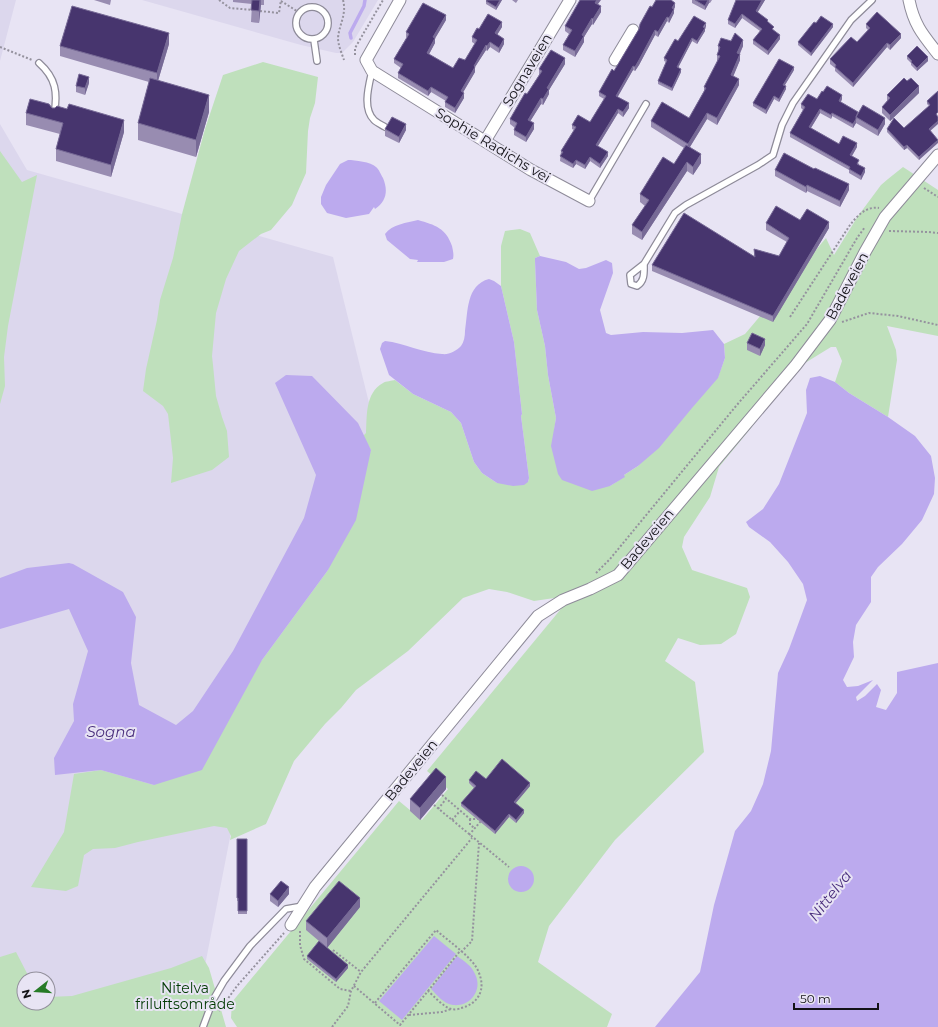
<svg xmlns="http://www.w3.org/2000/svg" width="938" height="1027" viewBox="0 0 938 1027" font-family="Montserrat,sans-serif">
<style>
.built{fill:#dcd7ed;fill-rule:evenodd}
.green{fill:#bfe0bc}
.water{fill:#bcaaee}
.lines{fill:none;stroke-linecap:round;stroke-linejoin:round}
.stream{stroke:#bcaaee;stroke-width:3.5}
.service-casing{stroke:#8e8b99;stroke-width:8}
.minor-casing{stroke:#8e8b99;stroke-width:13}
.path{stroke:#95929e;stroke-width:2;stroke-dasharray:2 2;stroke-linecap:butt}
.service{stroke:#fff;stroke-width:5.5}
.minor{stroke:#fff;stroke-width:11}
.wall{fill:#988cb1}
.shaded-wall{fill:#776a96}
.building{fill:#47356e;stroke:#776a96}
.labels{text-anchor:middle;stroke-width:4;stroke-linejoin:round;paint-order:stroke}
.street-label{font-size:14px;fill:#131217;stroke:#e8e4f4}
.park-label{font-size:14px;fill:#003a02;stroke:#e8e4f4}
.water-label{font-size:15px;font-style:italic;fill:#4a2f7d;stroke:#e8e4f4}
</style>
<rect width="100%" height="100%" fill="#e8e4f4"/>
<path class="built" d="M0,0H16L0,61Z
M142,0H378L353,42L342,53H336L301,45Z
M0,124L27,170L333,257L388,480L250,735L193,1027H0ZM24,979H48V1003H24Z"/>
<path class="green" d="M263,62L318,77L315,103L310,118L308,131L306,173L298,191L292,205L271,230L261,234L239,251L226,279L216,313L212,356L213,365L216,396L222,417L227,431L229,457L212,470L171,483L173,458L168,414L163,406L143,391L146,369L157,320L160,300L173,258L182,214L205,129L223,75Z
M0,151L22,182L37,175L8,326L4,357L5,386L0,404Z
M903,167L938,190V336L887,326L896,350L897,360L888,417L849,393L835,382L842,361L836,347H831L805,363L789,378L751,428L719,467L710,497L684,537L682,547L692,570L747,588L750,597L736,634L721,644L700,645L678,638L665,661L695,682L704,752L615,840L549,926L538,962L612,1014L607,1027H237L231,1018L232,1002L399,801L422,820L448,789L427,771L565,604L561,597L534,601L507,592L489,589L463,598L408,651L356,690L341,708L325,724L294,761L266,824L230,840L231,836L227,828L214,826L138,842L115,848L93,849L84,855L78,886L66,891L31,887L64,832L74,774L101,770L154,785L262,660L328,570L371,450L363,436L366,433C367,416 365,393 383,383C386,381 392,381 395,380L413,394L451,412L461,423L474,462L482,473L497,483L528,482L529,478L521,416L522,414L514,342L501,286V246L505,231L520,229L530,233L540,256L535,258V261L537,310L545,346L548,375L556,418L554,431L610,486L624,477V475L638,466L718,377L725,358L724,344L745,334L826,238L834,255L858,216L881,185L888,179Z
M16,952L30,979H24V1003H48V997L72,996L171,968L202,956L209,968L226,1027H0V957Z"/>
<path class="water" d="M348,160C355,160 371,162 376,167C379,169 381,175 383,178C388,190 387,201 375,209L374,207L369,214L346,218L327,213L321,204V197L326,185L340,164Z
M418,220C435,225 446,228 452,246C453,251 454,254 453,259L444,262H417L418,260L410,259L387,240L385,234C392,224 407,223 418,220Z
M540,256L566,262L579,269L586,268L606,260L612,263L613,273L600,310L606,333L611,335L643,332L682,333L713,330L724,344L725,358L718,378L692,408L659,448L638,466L624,475L625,477L610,486L592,491L562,480L558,474L551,446L556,418L548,375L545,346L537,310L535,261V258Z
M489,279L494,281L501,286L514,342L522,414L521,416L529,478L528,482L524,485L513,486L497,483L482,473L474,462L461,423L451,412L413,394L389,375L380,349L382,343L385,341C404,343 423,353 442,354C449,355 456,351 461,346C464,342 465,336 465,331C468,312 466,285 489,279Z
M286,375L312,376L358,423L371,450L356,520L328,570L262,660L202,770L154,785L101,770L55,775L54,758L74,721L73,704L88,651L69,609L0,629V578L27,568L69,563L73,564L123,592L136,617L131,663L139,705L176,725L193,711L233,651L304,518L316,475L275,383Z
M820,376L835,382L849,393L888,417L915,436L931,456L935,478L934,494L922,520L902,544L878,567L871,577V602L856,625L853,642L854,657L843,680L847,687L858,686L873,680L856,697L857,701L865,696L877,684L881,690L876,707L886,710L897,693V672L938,663V1027H655L700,972L714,905L735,831L751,811L763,784L771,751L778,673L789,649L807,600L803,584L788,562L770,542L749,527L746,522L763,509L779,484L807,413L806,390L810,378Z
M508 879a13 13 0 1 1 26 0a13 13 0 1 1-26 0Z
M434,936L456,954L402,1020L379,1001Z
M457,956C464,961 472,966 475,974C483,989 471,1007 453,1005C444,1004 437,995 431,989Z"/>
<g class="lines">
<path class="stream" d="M351,38L350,33L364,6L365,0"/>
<defs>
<path id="service" d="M296 23a16 16 0 1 1 32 0a16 16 0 1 1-32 0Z
M314,40L317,61
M39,63C56,78 58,93 54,115
M372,71C369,85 362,108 374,120C377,123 382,125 385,127
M589,201L646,104
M644,264C644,272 645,281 637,286L631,284L630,275L644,264L675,213L686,205L758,165L773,155L782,125L793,103L851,20L872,0
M203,1027L213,1000L224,981L250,946L286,909L303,906"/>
<path id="minor" d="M400,0L366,60L372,71L531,170L589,201
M909,0C914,25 923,35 938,54
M615,60L633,30
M485,141L570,0
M291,925L315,887L538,616L563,600L590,589L618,575L796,365L830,320L865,252L885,217L938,155"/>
</defs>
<use href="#service" class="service-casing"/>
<use href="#minor" class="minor-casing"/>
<path class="path" d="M219,0L230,8L253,10
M343,0C347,14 339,25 338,38C338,45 342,54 344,60
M281,1L300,13
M260,11L279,13L281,0
M0,47L32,60
M355,55V48L383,0
M924,188L938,197
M889,231L928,232L938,233
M790,317L850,225C857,216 866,206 879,208
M842,322L869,313L898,316L938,325
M596,573L610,559L736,406L807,324L857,238L865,227
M442,795L470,819H478
M434,805L509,867
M438,809L446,799
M470,819V825L475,828
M452,820L460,811
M469,835L481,821
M300,931V945L304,959L340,989L351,991
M333,950L361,972
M461,952L472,941L479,843
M354,986L400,1025L428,991C434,996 444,1008 452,1009C455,1010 459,1009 461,1008C478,1004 486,990 479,973C474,958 448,941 436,930L374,1004
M428,991L460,951
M219,1011L237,986L284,933
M409,1015L442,1012L451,1009
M332,1027L348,1006L351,991L361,972L472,838"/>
<use href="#service" class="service"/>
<use href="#minor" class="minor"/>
</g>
<path class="wall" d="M94,0H111L110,5Z
M233,0H264V5H261L259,23L251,22L252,4L233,2Z
M502,0L496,10L486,4V1Z
M512,0H518L516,3Z
M692,0H712L710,3H709L705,10L692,3Z
M736,0H765L757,12L768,22L780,39L768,55L753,44V40L760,31L742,18L735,28L728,24V20Z
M598,4L601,12L593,25L592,24L584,37V42L575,57L563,50V45L569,34L565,31V26Z
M652,7H675L674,9V13L669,23L667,21L658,37L655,35L639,65L635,71L633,70L617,97L629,108L623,117L618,113L598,146L608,156L600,168L590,161L585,169L576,164L573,168L560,161L561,151L574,130L572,129V125L590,122L604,99L599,96V92L614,71Z
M446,20L435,38V43L429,54L453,68L465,60L475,44L472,42V37L479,29L502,27L497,35L504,44L499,53L490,47L487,51L486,50L475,67V72L463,92L464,98L455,113L445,107V102L446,101L431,92L428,96L398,78V73L401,68L394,63V59L407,37H406V32Z
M816,23L833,27L811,56L798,45V42Z
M866,24L901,38L890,50L887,47L853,87L835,71V68L830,64V59L857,42L868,30L866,28Z
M706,26L705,29V31L697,44L692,41L678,67L681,72L672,91L658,84V81L666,62L664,61V58L678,41Z
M169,44L158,81L209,112L196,157L138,140V123L149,82L60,56V46Z
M718,46H743L740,54V60L733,76L739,85L717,125L707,119L690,147L701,163L693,175L687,171L642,240L632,234V225L645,206L640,202V194L674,164L684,148L651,127V121L689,118L704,91V87L717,62V55L718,53Z
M907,56L928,61L917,71L911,65V63L907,59Z
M565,64L549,90V94L543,105L541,104L530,121L534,129L526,142L514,135V130L515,128L510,124V119L527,94L539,75V69Z
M794,70L785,85L786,89L779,102L774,99L766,114L753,106V103Z
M89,83L85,95L76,92V86Z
M938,91L937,116L930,131L919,160L907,148L904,150L887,132V129L904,128L929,106L927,104V101Z
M919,93L890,121L882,113V107L887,101V95Z
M817,99H842L841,102L858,112L885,124L878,136L856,123L853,128L832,116L831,119L820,113L811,128L839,144L857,147L852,156L859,164V165L865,172L861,180L849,173V170L790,137V133L803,110L801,108V104Z
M52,108L67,109L124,132L111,177L56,161V149L60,134L26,125V113Z
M385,129L406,130L399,143L385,136Z
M775,170L849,190L840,207L807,191L806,193L775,176Z
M800,220L829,228L773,322L652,271V265L754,256V249L779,256L787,242L766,230V223Z
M747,343L765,345L760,356L747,350Z
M486,779L530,786L515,804L524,813L516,823L509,817L495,834L461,806V803L474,788L469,783V780Z
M446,789L420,820L410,811V799Z
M237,839H247V914H238V901H237Z
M270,894H289L278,907L270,901Z
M360,907L327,948L348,968L336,982L307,959V956L319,941L306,930V921Z"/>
<path class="shaded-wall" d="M260,0H261V5L259,23V11Z
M500,0H502L496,10V7Z
M597,0H601L595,8V3Z
M708,0H709V3L705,10V6Z
M762,0H765L756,15V11Z
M675,3V7L674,9V13L669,23V18L672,8Z
M601,6V12L593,25V19Z
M742,14V18L735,28V24Z
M446,15V20L433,42V37Z
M667,17V21L658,37V32Z
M592,18V24L584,37V42L575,57V51L582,35Z
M502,22V27L495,38V33Z
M706,23V26L705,29V31L697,44V41Z
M833,24V27L811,56V53Z
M655,30V35L639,65L635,71V67Z
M169,33V44L157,84V73Z
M901,34V38L890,50V45Z
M780,35V39L768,55V51Z
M435,38V43L427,58V53Z
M692,38V41L677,70V67Z
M504,39V44L499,53V48Z
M743,40V46L737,59V53Z
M490,42V47L487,51V46Z
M887,43V47L853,87V83Z
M486,45V50L475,67V72L461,96V91L474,66Z
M740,54V60L731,82V75Z
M928,57V61L917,71V68Z
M565,58V64L549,90V94L543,105V99L547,88Z
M633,66V70L616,100V96Z
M794,67V70L783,88V85Z
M681,69V72L672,91V88Z
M89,77V83L85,95V88Z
M739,79V85L717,125V118Z
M786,86V89L779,102V99Z
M919,86V93L890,121V115Z
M431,87V92L428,96V91Z
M464,93V98L455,113V108Z
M209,95V112L196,157V140Z
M842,95V99L839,105V101Z
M774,96V99L766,114V110Z
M541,98V104L528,125V120Z
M629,103V108L623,117V112Z
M618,109V113L596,149V145Z
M820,109V113L809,131V127Z
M707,113V119L688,150V144Z
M832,113V116L831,119V115Z
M885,118V124L878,136V130Z
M856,119V123L853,128V124Z
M124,120V132L111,177V165Z
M938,121V124L929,132V129Z
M534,123V129L526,142V137Z
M406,124V130L399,143V137Z
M938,140V143L919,160V157Z
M857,143V147L850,159V155Z
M907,145V148L904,150V147Z
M608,152V156L600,168V164Z
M701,154V163L693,175V167Z
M590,157V161L585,169V165Z
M576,160V164L573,168V164Z
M687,162V171L642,240V232Z
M865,168V172L861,180V176Z
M849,184V190L840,207V201Z
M807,185V191L806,193V187Z
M829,222V228L773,322V316Z
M765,339V345L760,356V349Z
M446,777V789L420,820V808Z
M530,783V786L514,805V802Z
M524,810V813L516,823V820Z
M509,814V817L495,834V831Z
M289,887V894L278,907V901Z
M360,898V907L327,948V938Z
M348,965V968L336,982V979Z"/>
<path class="building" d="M252,0H260L259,11L251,10Z
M487,0H500L496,7L486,1Z
M580,0H597L595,3L601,6L593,19L592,18L582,35L584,36L575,51L563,45L572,30L565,26Z
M656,0H671L675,3L672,8L674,9L669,18L667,17L658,32L655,30L639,60L635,67L633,66L616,96L629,103L623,112L618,109L596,145L608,152L600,164L590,157L585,165L576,160L573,164L560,156L563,152L561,151L576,127L572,125L578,115L590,122L606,96L599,92L612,69L614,71L639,29L640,24L650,6L652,7Z
M695,0H708L705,6Z
M736,0H762L756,11L768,20L767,21L774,27L772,29L780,35L768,51L753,40L762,29L742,14L735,24L728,20Z
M423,3L446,15L433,37L435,38L427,53L453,68L459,58L465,60L477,40L472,37L477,28L479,29L488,14L502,22L495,33L504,39L499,48L490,42L487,46L486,45L474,66L475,67L461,91L464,93L455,108L445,102L448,97L431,87L428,91L398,73L403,64L394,59L409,34L406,32Z
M72,6L169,33L157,73L60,46Z
M877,12L901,34L890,45L887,43L853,83L835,67L836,65L830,59L851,37L857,42L870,28L866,24Z
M694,16L706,23L703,27L705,28L697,41L692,38L677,67L681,69L672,88L658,81L667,60L664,58L675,39L678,41Z
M821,16L833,24L811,53L798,42L814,22L816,23Z
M735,33L743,40L737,53L740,54L731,75L739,79L717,118L707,113L688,144L651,121L662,102L689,118L706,88L704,87L720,56L717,55L720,47L718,46L721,38L731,41Z
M917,46L928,57L917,68L911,62L912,61L907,56Z
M551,50L565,58L547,88L549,89L543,99L541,98L528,120L534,123L526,137L514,130L517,123L510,119L525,93L527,94L542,71L539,69Z
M779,59L794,67L783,85L786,86L779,99L774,96L766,110L753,103Z
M79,74L89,77L85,88L76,86Z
M150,78L209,95L196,140L138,123Z
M904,78L907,81L911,78L919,86L890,115L882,107L890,98L887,95Z
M827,86L842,95L839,101L858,112L856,117V119L853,124L832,113L831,115L820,109L809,127L839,144L843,136L857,143L850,155L859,160L857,164L865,168L861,176L849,169L850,167L790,133L805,107L801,104L808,94L817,99L822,91L823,92Z
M938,91V112L936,114L938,117V121L929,129L938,140L919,157L907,145L904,147L887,129L894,118L904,128L930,105L927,101Z
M30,99L49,104L52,108H55L57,106L67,109L69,104L124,120L111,165L56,149L63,123L26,113Z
M863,105L885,118L878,130L856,117Z
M392,117L406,124L399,137L385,129Z
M686,145L701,154L693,167L687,162L642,232L632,225L649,200L640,194L663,157L674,164Z
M784,153L814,169L815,168L849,184L840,201L807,185L806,187L775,170Z
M776,206L800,220L807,209L829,222L773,316L652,265L684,213L755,257L754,249L779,256L789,238L766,223Z
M752,333L765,339L760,349L747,343Z
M502,759L530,783L514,802L524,810L516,820L509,814L495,831L461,803L476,786L469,780L476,771L486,779Z
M436,768L446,777L420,808L410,799Z
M237,839H247V911H238V898H237Z
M281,881L289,887L278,901L270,894Z
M339,881L360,898L327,938L306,921Z
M319,941L348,965L336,979L307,956Z"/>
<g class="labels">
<g class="street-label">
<text transform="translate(527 70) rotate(-59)" y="5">Sognaveien</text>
<text transform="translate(493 145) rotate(31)" y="5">Sophie Radichs vei</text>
<text transform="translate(847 286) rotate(-62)" y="5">Badeveien</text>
<text transform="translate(647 539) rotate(-50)" y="5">Badeveien</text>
<text transform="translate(411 770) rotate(-51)" y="5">Badeveien</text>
</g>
<g class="park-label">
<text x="185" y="993">Nitelva<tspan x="185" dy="16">friluftsområde</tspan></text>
</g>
<g class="water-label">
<text x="111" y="737">Sogna</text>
<text transform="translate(830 896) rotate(-52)" y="5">Nittelva</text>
</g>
</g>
<g transform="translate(36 991) rotate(253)"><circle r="19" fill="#e8e4f4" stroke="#93909c"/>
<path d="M0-3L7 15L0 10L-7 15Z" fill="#277b27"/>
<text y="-6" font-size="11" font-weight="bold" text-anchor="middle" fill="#131217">N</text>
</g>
<path d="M794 1003v6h84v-6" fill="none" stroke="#131217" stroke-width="2"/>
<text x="800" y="1003" font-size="12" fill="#131217" stroke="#e8e4f4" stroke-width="3" paint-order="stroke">50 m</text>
</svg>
